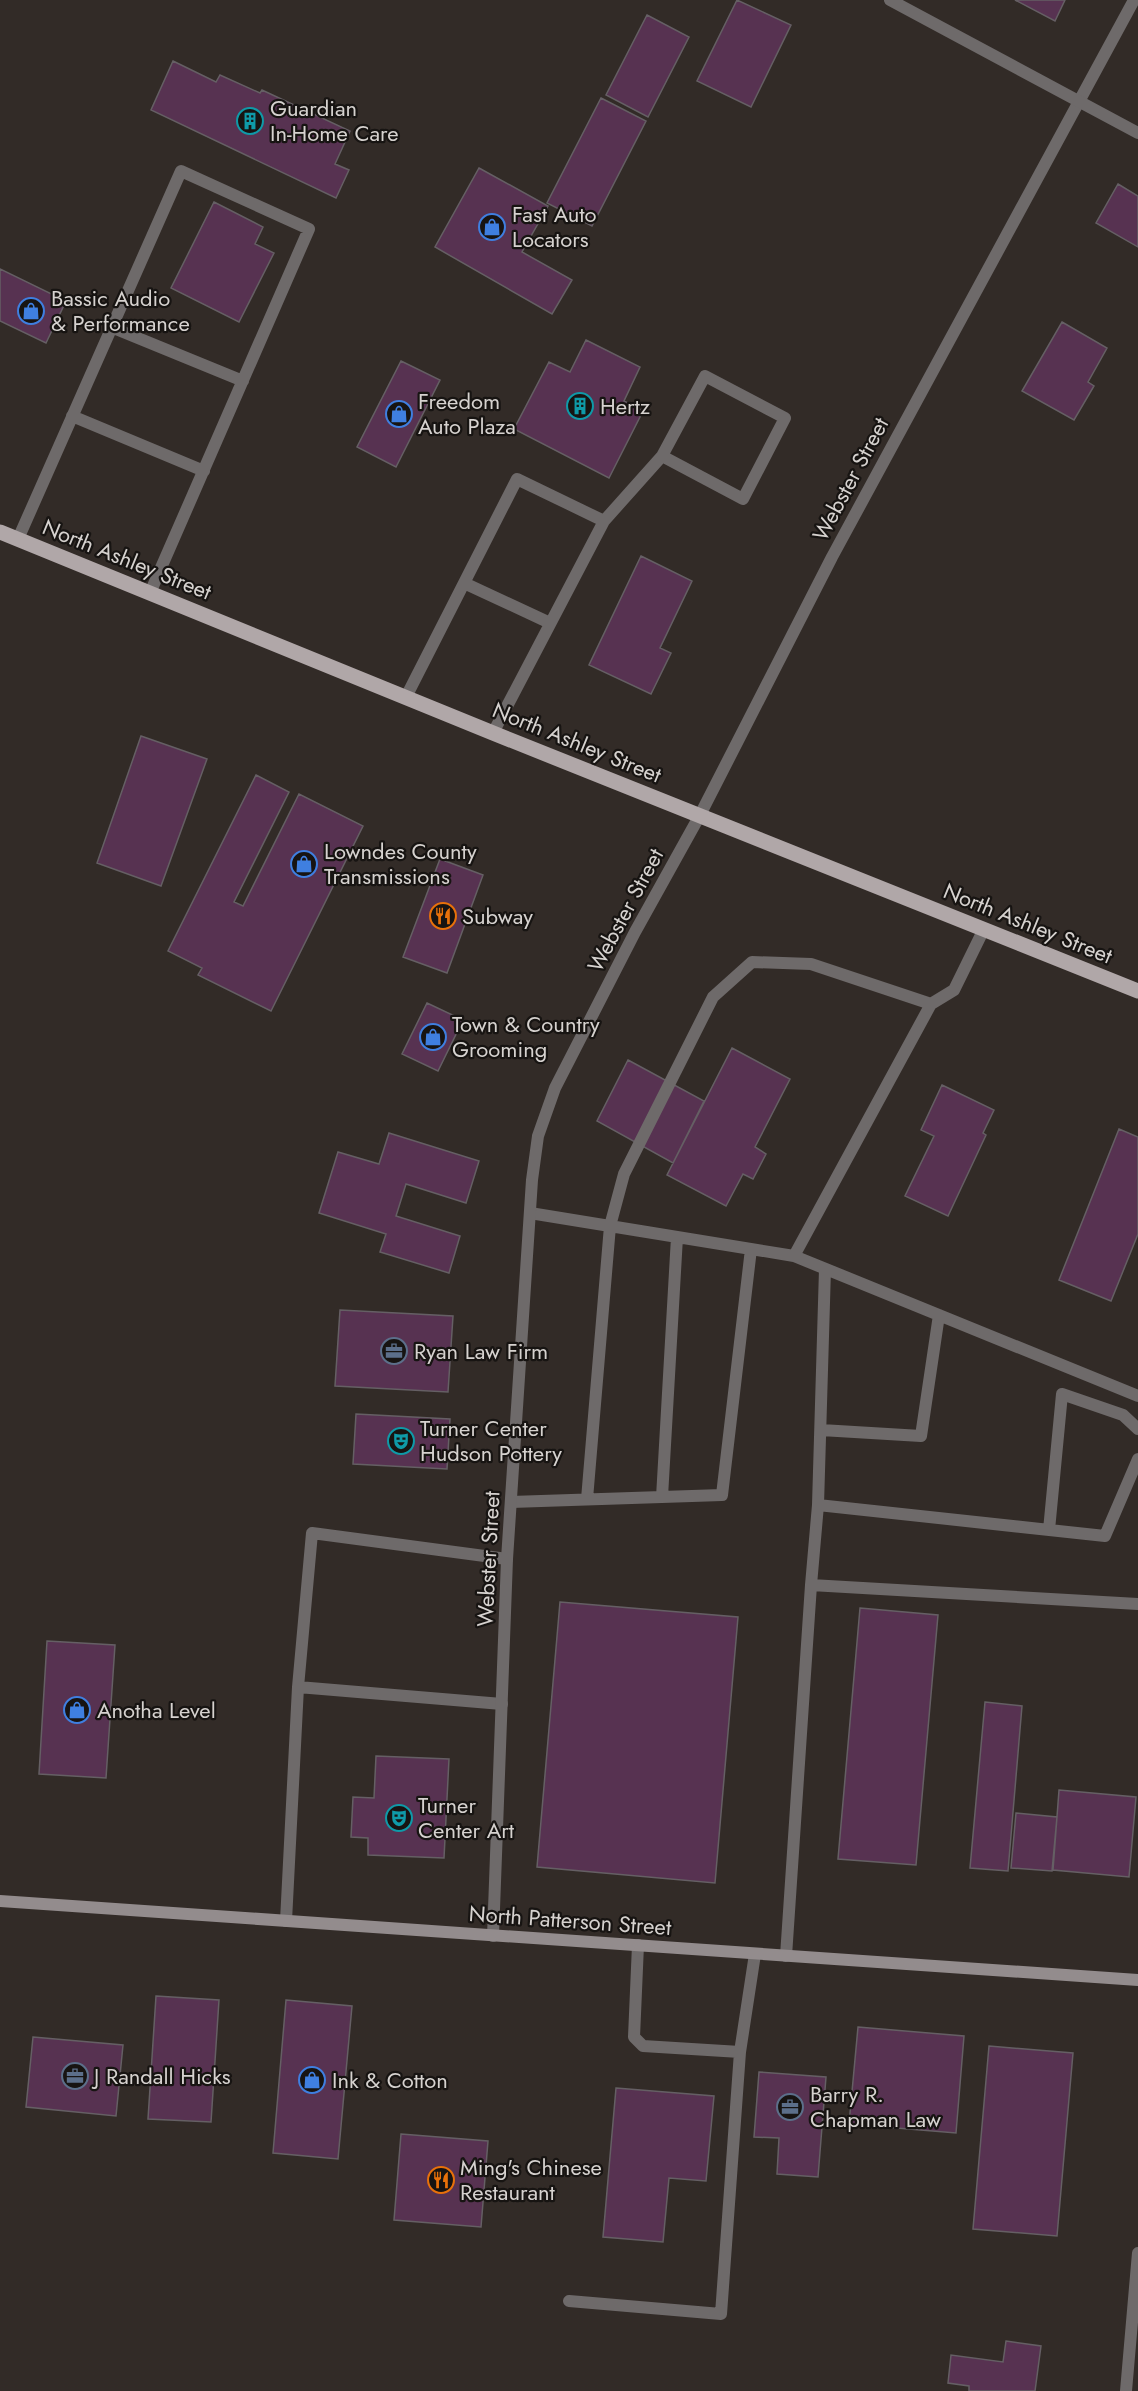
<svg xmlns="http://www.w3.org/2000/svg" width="1138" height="2391" viewBox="0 0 1138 2391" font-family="Jost,sans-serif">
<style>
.building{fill:#573251;stroke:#655f64;stroke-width:1.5}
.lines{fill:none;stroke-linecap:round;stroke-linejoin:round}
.service{stroke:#6e6a6a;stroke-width:12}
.minor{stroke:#6e6a6a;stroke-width:12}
.tertiary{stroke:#6e6a6a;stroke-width:12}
.secondary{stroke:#938c8d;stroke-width:12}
.primary{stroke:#b0a7a8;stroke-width:15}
.labels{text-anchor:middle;stroke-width:4.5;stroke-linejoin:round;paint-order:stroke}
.poi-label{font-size:22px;fill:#d6d2cf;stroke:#171412;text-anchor:start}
.street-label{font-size:22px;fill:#d6d2cf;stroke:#171412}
</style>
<rect width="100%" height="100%" fill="#322b27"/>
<path class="building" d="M737,0L791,25L751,107L697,81Z
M1015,0H1065L1055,21Z
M647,15L689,37L648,117L606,95Z
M173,61L216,82L220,75L260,93L262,90L350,131L335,164L349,170L336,198L151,110Z
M601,98L646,121L592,226L547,203Z
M479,168L548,206L522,252L572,280L552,314L435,247Z
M1118,184L1138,196V247L1096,223Z
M214,202L263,227L255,244L274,253L239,322L171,288Z
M0,269L66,301L46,343L0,321Z
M1062,322L1107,348L1088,382L1094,386L1074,420L1022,391Z
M586,340L640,367L624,401L643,411L609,478L514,429L549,362L570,372Z
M401,361L440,380L396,467L357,447Z
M641,556L692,581L660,648L671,653L651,694L589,665Z
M141,736L207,759L161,886L97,863Z
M256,775L289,792L234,902L243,906L299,794L363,826L271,1011L198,975L202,968L168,951Z
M440,859L483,875L447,973L403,957Z
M427,1003L463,1020L438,1071L402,1054Z
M732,1048L790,1079L755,1147L766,1154L753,1179L743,1174L726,1206L667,1175Z
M628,1060L704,1101L673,1163L597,1121Z
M942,1085L994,1110L983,1133L986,1135L948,1216L905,1196L934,1136L921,1130Z
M1119,1129L1138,1137V1234L1111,1301L1059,1280Z
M389,1133L479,1161L466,1203L406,1184L396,1216L460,1236L449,1273L380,1252L386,1234L319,1213L338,1152L379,1164Z
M340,1310L453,1316L448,1392L335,1386Z
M356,1414L450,1419L447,1469L353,1464Z
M560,1602L738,1617L715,1883L537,1867Z
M860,1608L938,1615L916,1865L838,1859Z
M47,1641L115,1645L106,1778L39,1774Z
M985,1702L1022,1706L1008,1871L970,1868Z
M376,1756L449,1759L444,1858L368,1855V1838L351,1837L353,1797L374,1798Z
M1059,1790L1136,1797L1129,1877L1053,1870Z
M1016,1813L1057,1817L1052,1871L1011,1868Z
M156,1996L219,2000L211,2122L148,2119Z
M286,2000L352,2006L338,2159L273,2153Z
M858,2027L964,2036L956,2133L849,2124Z
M33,2037L123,2045L116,2116L26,2107Z
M989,2046L1073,2053L1057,2236L973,2229Z
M759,2072L826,2077L818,2177L777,2174L779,2138L754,2137Z
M616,2088L714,2096L706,2181L669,2178L663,2242L603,2237Z
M401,2134L488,2141L481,2227L394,2220Z
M1006,2341L1041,2346L1035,2391H969V2386L948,2383L951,2355L1003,2362Z"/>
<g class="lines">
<path class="service" d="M111,327L243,381
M72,416L204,471
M604,521L662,456L705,376L785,418L743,499L662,456
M18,539L181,171L309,229L150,593
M464,583L550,623
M406,697L517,479L604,521L493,733
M530,1213L794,1256L1138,1396
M794,1256L931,1004L954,990L984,929
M821,1430L921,1436L939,1315
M662,1497L677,1237
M587,1499L610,1226L624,1174L713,997L752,962L811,964L931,1004
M511,1502L722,1495L751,1249
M818,1505L825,1269
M1049,1530L1062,1394L1123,1415L1138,1429
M811,1585L818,1505L1105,1536L1138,1459
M502,1704L298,1687L312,1533L507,1559
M286,1921L298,1687
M638,1945L634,2037L643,2046L740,2052
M786,1956L811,1585L1138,1604
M569,2301L721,2314L740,2052L755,1954"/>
<path class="minor" d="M493,1936L507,1559L532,1180L538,1136L555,1088L635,932L700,815L832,557L1134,0
M1126,2391L1138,2253"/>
<path class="tertiary" d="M890,0L1138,133"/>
<path class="secondary" d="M0,1901L1138,1980"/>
<path class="primary" d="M0,532L493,733L1138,991"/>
</g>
<defs>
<symbol id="building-ring" viewBox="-11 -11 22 22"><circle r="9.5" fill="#171412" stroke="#0f9aa8" stroke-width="1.5"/><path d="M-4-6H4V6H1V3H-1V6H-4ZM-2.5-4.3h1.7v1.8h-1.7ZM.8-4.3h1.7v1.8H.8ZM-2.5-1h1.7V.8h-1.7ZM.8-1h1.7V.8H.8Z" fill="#0f9aa8"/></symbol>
<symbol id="shop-ring" viewBox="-11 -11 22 22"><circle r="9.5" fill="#171412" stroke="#3f7fe0" stroke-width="1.5"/><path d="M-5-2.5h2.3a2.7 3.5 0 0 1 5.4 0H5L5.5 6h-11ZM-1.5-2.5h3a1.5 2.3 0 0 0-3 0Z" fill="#3f7fe0"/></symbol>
<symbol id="restaurant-ring" viewBox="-11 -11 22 22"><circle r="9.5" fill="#171412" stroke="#e8710a" stroke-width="1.5"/><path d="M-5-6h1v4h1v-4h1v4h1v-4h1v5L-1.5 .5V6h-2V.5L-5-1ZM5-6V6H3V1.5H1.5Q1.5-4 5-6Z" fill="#e8710a"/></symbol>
<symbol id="office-ring" viewBox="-11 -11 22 22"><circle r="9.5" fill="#171412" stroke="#5c6f8a" stroke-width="1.5"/><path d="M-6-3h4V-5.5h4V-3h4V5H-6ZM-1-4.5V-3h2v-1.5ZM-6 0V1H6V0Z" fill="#5c6f8a"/></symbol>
<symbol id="theatre-ring" viewBox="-11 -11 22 22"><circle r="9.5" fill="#171412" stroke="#0f9aa8" stroke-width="1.5"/><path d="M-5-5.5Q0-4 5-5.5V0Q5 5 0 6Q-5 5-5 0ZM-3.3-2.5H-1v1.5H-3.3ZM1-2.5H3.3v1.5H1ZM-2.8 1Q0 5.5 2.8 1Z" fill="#0f9aa8"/></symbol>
</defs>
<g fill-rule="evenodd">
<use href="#building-ring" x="235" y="106" width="30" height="30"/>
<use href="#shop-ring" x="477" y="212" width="30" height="30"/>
<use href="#shop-ring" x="16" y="296" width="30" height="30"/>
<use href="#building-ring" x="565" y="391" width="30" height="30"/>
<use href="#shop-ring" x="384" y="399" width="30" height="30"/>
<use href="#shop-ring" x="289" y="849" width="30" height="30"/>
<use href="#restaurant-ring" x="428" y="901" width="30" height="30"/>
<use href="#shop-ring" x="418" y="1022" width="30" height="30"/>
<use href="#office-ring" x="379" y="1336" width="30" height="30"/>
<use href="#theatre-ring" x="386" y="1426" width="30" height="30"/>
<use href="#shop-ring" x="62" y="1695" width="30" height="30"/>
<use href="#theatre-ring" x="384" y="1803" width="30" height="30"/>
<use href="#office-ring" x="60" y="2061" width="30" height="30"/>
<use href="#shop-ring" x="297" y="2065" width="30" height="30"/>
<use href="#office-ring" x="775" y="2092" width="30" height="30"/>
<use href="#restaurant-ring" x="426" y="2165" width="30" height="30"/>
</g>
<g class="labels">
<g class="poi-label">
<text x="270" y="116">Guardian<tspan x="270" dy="25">In-Home Care</tspan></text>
<text x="512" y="222">Fast Auto<tspan x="512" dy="25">Locators</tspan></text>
<text x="51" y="306">Bassic Audio<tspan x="51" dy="25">&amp; Performance</tspan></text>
<text x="418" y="409">Freedom<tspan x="418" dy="25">Auto Plaza</tspan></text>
<text x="600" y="414">Hertz</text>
<text x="324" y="859">Lowndes County<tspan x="324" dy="25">Transmissions</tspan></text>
<text x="462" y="924">Subway</text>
<text x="452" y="1032">Town &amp; Country<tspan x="452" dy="25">Grooming</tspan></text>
<text x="414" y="1359">Ryan Law Firm</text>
<text x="420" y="1436">Turner Center<tspan x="420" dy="25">Hudson Pottery</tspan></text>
<text x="97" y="1718">Anotha Level</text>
<text x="418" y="1813">Turner<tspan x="418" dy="25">Center Art</tspan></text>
<text x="94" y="2084">J Randall Hicks</text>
<text x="332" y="2088">Ink &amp; Cotton</text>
<text x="810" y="2102">Barry R.<tspan x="810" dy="25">Chapman Law</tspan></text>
<text x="460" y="2175">Ming's Chinese<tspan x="460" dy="25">Restaurant</tspan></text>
</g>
<g class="street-label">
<text transform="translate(850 479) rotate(-62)" y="8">Webster Street</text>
<text transform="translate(127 559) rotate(22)" y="8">North Ashley Street</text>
<text transform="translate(577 742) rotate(22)" y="8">North Ashley Street</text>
<text transform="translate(625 910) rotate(-62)" y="8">Webster Street</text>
<text transform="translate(1028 923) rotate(22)" y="8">North Ashley Street</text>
<text transform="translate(488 1559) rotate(-87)" y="8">Webster Street</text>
<text transform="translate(570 1920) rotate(4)" y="8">North Patterson Street</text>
</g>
</g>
</svg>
